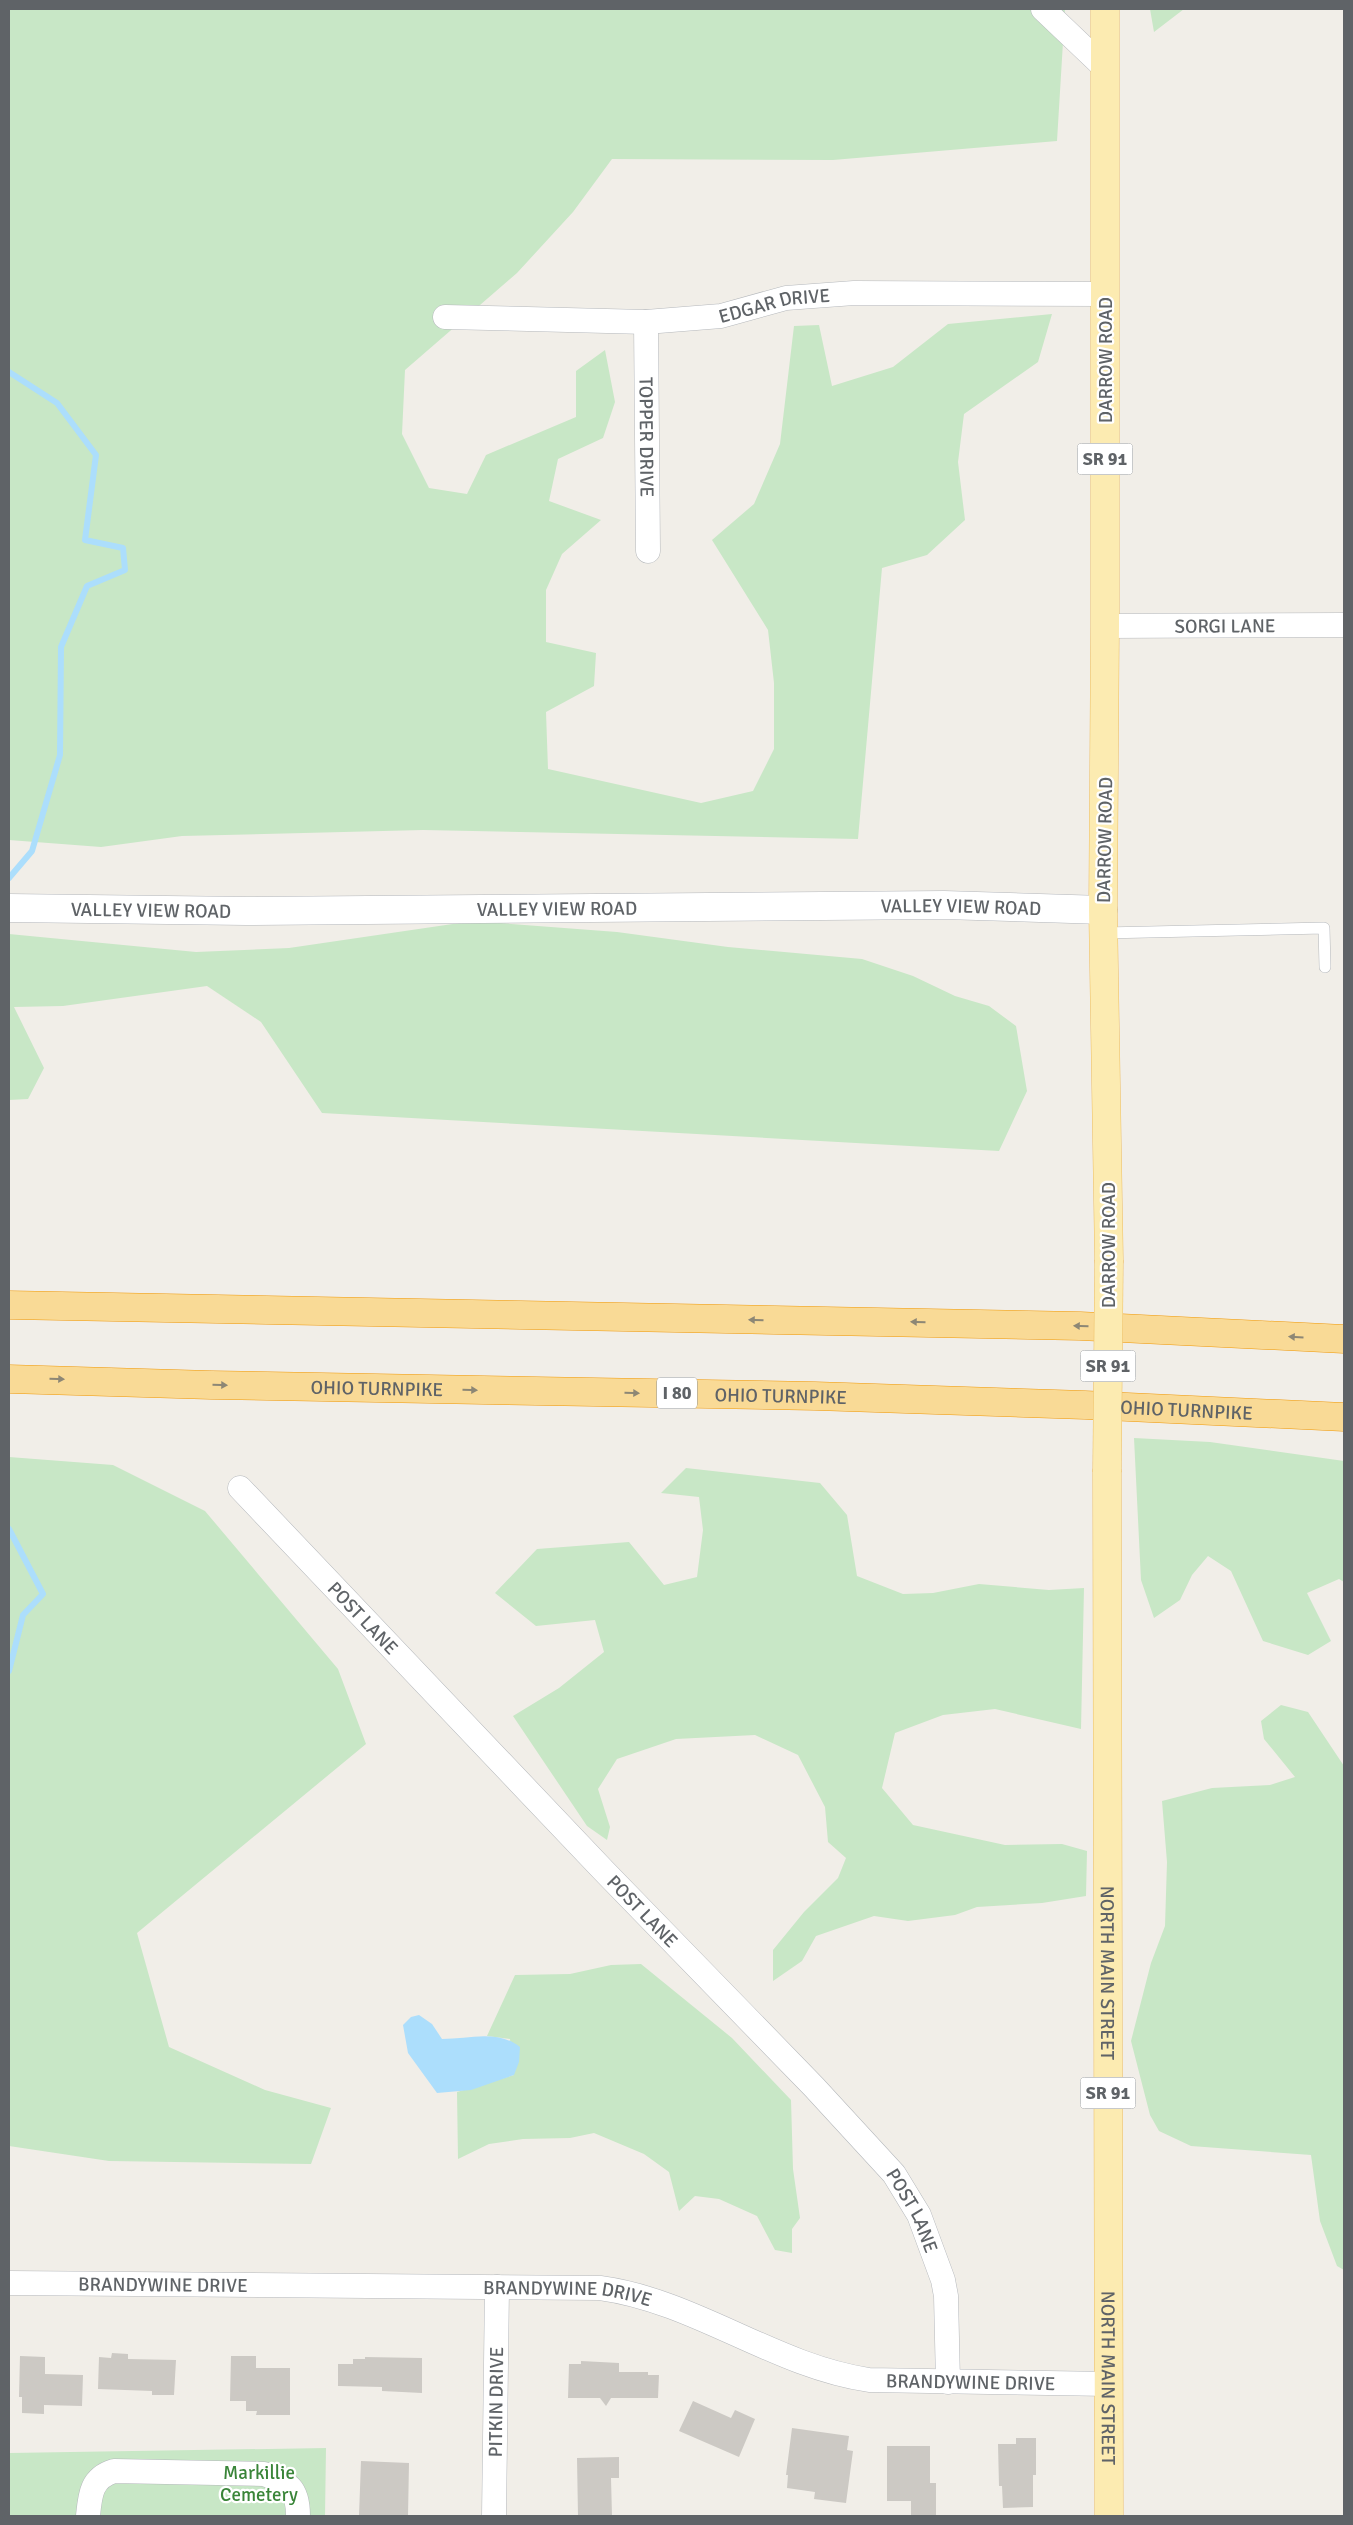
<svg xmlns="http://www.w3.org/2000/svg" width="1353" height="2525" viewBox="0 0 1353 2525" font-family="Signika,sans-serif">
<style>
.green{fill:#c8e7c6}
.water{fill:#acdefc}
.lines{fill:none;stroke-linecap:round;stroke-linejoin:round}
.stream{stroke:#acdefc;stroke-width:6}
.building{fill:#ccc9c4}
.service-casing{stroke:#b5b8bc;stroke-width:12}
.minor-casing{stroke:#b5b8bc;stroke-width:25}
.secondary-casing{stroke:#b4b7bc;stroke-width:29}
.primary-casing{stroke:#edbe64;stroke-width:29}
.motorway-casing{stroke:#f09908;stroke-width:29}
.service{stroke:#fff;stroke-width:11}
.minor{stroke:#fff;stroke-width:24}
.secondary{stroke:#fff;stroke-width:28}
.primary{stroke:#fcebb1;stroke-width:28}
.motorway{stroke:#f9da96;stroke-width:28}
.primary-bridge-casing{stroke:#edbe64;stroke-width:29;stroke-linecap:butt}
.primary-bridge{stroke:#fcebb1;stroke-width:28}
.oneway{fill:#8d8775}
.labels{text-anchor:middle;stroke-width:4.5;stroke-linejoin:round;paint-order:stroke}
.shield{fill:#fff;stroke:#8f9295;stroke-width:1}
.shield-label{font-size:18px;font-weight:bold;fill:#5f6367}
.street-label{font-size:19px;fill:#5f6367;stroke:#fff}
.park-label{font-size:19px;fill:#3a8539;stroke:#fff}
</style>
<rect width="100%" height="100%" fill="#f1eee8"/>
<path class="green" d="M9,9H1065L1057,141L833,160L612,159L573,212L517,273L405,370L402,434L429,488L467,494L486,455L576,417V371L605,350L615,402L603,438L558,459L549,501L601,520L562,554L546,590V642L596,653L594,686L546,712L548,769L701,803L753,791L774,749V683L768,630L712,540L754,504L780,444L794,326L819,325L832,386L893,367L948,324L1052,314L1038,362L964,414L958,462L965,520L927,555L882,568L858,839L423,830L182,836L101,847L9,840Z
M1150,9H1184L1154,32Z
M473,921L617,932L728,947L862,959L913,976L955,996L989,1006L1016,1026L1027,1091L999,1151L322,1113L261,1022L207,986L63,1006L14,1007L44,1068L28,1099L9,1100V934L196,952L289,948Z
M1134,1438L1210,1442L1344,1461V1582L1339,1579L1307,1593L1331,1641L1308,1655L1263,1641L1231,1571L1208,1556L1192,1575L1180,1600L1154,1618L1141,1580Z
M9,1457L113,1465L205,1511L338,1669L366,1744L137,1933L169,2047L265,2090L331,2108L311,2164L109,2161L9,2146Z
M686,1468L820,1483L847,1515L857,1576L903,1594L933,1593L979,1584L1049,1590L1084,1588L1081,1729L995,1709L943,1715L895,1733L882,1788L913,1825L1005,1845L1062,1844L1087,1851L1086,1896L1042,1903L977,1907L955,1915L908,1921L874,1916L816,1936L802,1961L773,1981V1950L804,1912L838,1878L846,1858L828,1842L825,1807L798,1755L755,1735L676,1739L617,1759L598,1789L610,1827L607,1840L587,1826L513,1716L559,1688L604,1652L595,1620L536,1626L495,1593L537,1549L629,1542L664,1585L697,1577L703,1530L699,1497L661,1493Z
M1281,1705L1308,1712L1344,1766V2270L1337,2266L1320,2221L1311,2155L1191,2146L1159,2131L1150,2115L1131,2041L1151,1963L1165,1926L1167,1862L1162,1801L1212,1788L1270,1785L1295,1777L1264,1739L1261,1721Z
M641,1964L732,2038L791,2100L793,2169L800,2218L792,2229V2253L775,2250L757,2216L719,2199L695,2196L679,2211L669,2172L644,2154L594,2133L570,2138L523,2139L489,2144L458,2159L457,2092L514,2075L510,2039L487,2036L515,1975L570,1974L611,1965Z
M326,2448L325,2516H9V2453Z"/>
<path class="water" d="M419,2015L432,2024L442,2039C469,2039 497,2029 520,2047L519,2062L514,2075L471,2090L437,2093L408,2053L403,2025L411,2017Z"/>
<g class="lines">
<path class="stream" d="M9,372L57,403L96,455L85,540L123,548L125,570L87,586L61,647L60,755L32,851L9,878
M9,1529L43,1594L23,1615L9,1671"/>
</g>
<path class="building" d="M112,2353L128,2354V2359L176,2360L174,2395H152V2391L98,2389L99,2357L111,2358Z
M20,2356L45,2357V2374L83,2375L82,2406L44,2405V2414L22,2413V2397H19Z
M231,2356H256V2368H290V2415H256L257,2411H246V2401H230Z
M365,2357L422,2358V2393L382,2391V2387L338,2386V2364H353V2359H365Z
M581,2361L619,2363V2372H648V2375H659L658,2398H611L606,2406L600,2398H568L569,2364H581Z
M693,2401L731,2418L735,2410L755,2419L739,2457L679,2431Z
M792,2428L849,2436L847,2450L853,2451L846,2503L814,2499L815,2492L787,2488L788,2475H786Z
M1016,2438H1036V2475H1033V2507L1003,2508L1002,2486H999L998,2444H1016Z
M887,2446H930V2483H936V2516H911V2501H887Z
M619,2457V2478H611L612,2516H578L577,2458Z
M361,2461L409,2463L408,2516H359Z"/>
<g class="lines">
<defs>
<path id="service" d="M1104,933L1324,928L1325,967"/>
<g id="minor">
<path d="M1043,9L1105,68"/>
<path id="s1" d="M445,317L646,322L721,316L786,298L854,293L1104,294"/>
<path id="s2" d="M646,322L648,551"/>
<path id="s3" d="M1105,626L1344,625"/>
<path id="s4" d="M240,1488L604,1871L814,2087L894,2174L919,2215L943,2280L946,2296L948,2382"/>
<path id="s5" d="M9,2283L600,2288C696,2301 774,2366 869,2380L1109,2384"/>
<path d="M88,2516C90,2495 91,2478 114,2471L264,2474C289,2483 298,2488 298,2516"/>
<path id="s6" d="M494,2516L497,2287"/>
</g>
<g id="secondary">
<path id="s7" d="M9,908L246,911L944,905L1103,910"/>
</g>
<g id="primary">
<path d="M1105,9V626L1103,910L1109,1260"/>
<path id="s8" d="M1107,1472L1109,2516"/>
</g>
<g id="motorway">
<path d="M9,1305L1080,1326L1344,1339"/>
<path id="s9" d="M9,1379L211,1385L815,1396L1085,1405L1344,1417"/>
</g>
</defs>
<use href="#service" class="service-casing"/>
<use href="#minor" class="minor-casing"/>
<use href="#secondary" class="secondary-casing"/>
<use href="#primary" class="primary-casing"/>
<use href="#motorway" class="motorway-casing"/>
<use href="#service" class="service"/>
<use href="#minor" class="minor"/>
<use href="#secondary" class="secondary"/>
<use href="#primary" class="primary"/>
<use href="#motorway" class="motorway"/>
<defs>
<path id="primary-bridge" d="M1107,1472L1109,1260"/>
</defs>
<use href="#primary-bridge" class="primary-bridge-casing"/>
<use href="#primary-bridge" class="primary-bridge"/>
</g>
<defs><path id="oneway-solid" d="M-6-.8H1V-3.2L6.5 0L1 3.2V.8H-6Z" transform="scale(1.25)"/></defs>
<g class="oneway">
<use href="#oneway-solid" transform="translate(756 1320) rotate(-179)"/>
<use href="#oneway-solid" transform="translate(918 1322) rotate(-179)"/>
<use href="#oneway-solid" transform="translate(1081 1326) rotate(-178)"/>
<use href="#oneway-solid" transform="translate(1296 1337) rotate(-177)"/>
<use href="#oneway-solid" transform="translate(57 1379) rotate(2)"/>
<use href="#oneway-solid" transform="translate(220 1385) rotate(1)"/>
<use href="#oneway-solid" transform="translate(470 1390) rotate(1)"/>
<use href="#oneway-solid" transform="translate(632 1393) rotate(1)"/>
</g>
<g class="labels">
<g class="shield">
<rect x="1077.5" y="443.5" width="55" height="31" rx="4"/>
<rect x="1080.5" y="1350.5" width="55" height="31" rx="4"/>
<rect x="657" y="1377.5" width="40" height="31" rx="4"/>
<rect x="1080.5" y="2077.5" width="55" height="31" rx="4"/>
</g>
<g class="shield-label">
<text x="1105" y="465">SR 91</text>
<text x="1108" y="1372">SR 91</text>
<text x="677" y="1399">I 80</text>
<text x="1108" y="2099">SR 91</text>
</g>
<g class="street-label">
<text dy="7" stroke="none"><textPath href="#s1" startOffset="331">EDGAR DRIVE</textPath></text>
<text transform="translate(1105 360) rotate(-90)" y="7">DARROW ROAD</text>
<text dy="7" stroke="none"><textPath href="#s2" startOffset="115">TOPPER DRIVE</textPath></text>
<text dy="7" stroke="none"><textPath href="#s3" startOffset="120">SORGI LANE</textPath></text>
<text transform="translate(1104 840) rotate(-89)" y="7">DARROW ROAD</text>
<text dy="7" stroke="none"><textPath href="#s7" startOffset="952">VALLEY VIEW ROAD</textPath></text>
<text dy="7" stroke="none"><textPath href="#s7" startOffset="548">VALLEY VIEW ROAD</textPath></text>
<text dy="7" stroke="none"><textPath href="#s7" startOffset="142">VALLEY VIEW ROAD</textPath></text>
<text transform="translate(1108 1245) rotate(-90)" y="7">DARROW ROAD</text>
<text dy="7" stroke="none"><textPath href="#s9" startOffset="368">OHIO TURNPIKE</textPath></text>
<text dy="7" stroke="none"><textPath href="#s9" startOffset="772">OHIO TURNPIKE</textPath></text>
<text dy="7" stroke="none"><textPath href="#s9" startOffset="1178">OHIO TURNPIKE</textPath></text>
<text dy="7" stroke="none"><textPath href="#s4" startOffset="179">POST LANE</textPath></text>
<text dy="7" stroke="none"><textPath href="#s4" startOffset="584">POST LANE</textPath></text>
<text dy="7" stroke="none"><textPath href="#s8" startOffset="501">NORTH MAIN STREET</textPath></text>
<text dy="7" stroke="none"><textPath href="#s4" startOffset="989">POST LANE</textPath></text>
<text dy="7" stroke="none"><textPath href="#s5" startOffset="154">BRANDYWINE DRIVE</textPath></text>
<text dy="7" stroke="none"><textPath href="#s5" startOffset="559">BRANDYWINE DRIVE</textPath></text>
<text dy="7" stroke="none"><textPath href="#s8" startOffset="906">NORTH MAIN STREET</textPath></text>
<text dy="7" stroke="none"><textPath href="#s5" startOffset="978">BRANDYWINE DRIVE</textPath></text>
<text dy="7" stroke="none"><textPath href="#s6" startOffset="114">PITKIN DRIVE</textPath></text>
</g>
<g class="park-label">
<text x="259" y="2479">Markillie<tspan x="259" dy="22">Cemetery</tspan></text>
</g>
</g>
<rect width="1353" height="2525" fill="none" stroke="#5f6367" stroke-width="20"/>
</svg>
